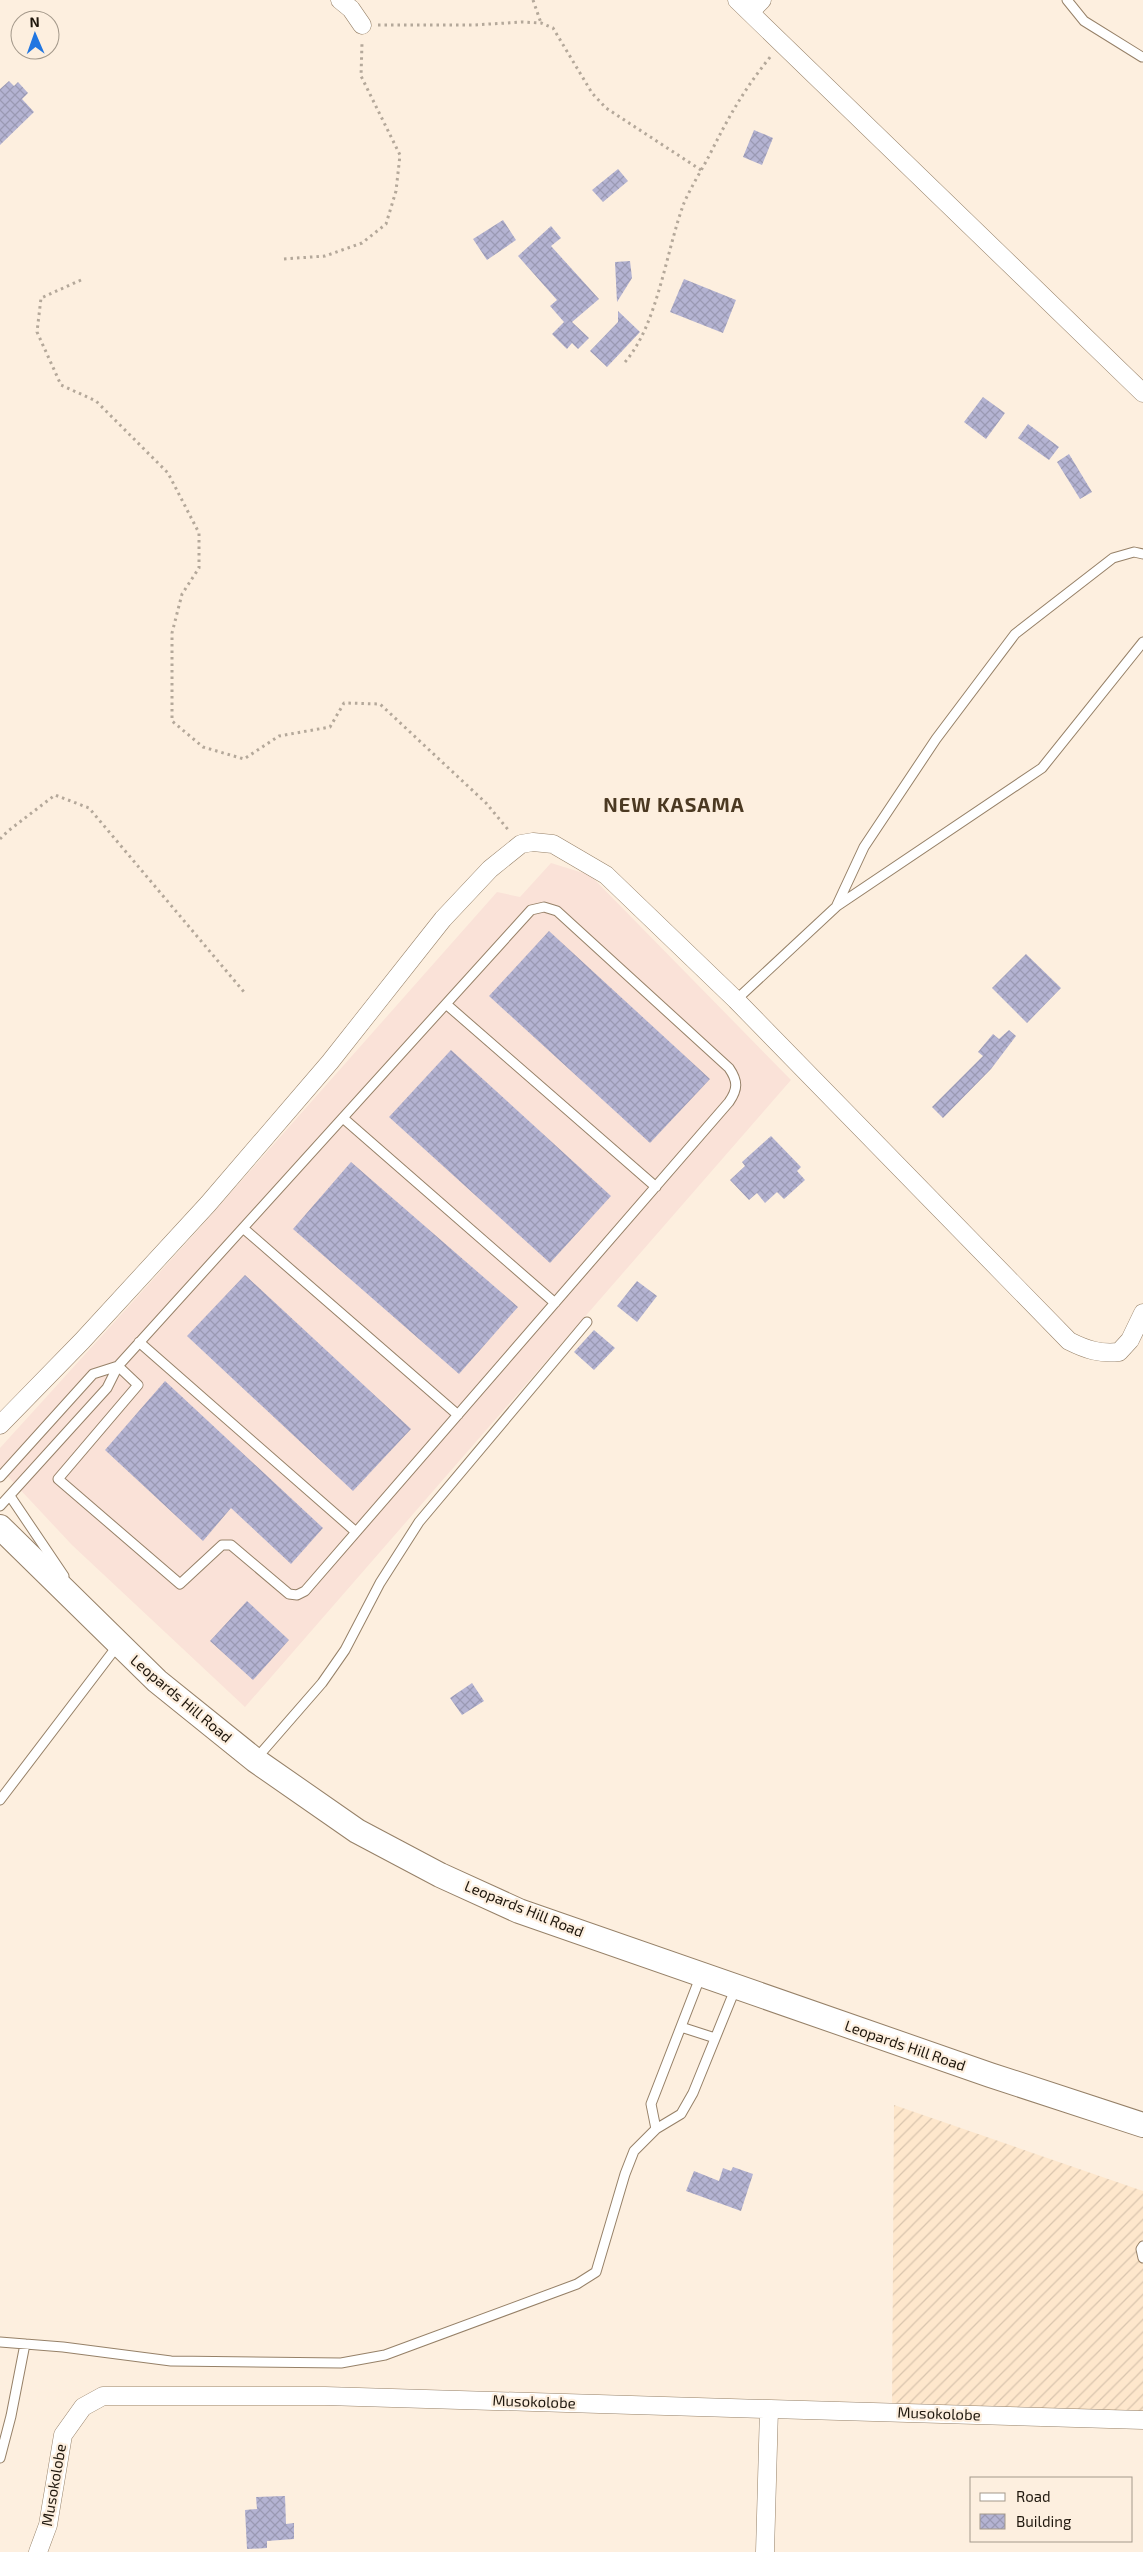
<svg xmlns="http://www.w3.org/2000/svg" width="1143" height="2552" viewBox="0 0 1143 2552" font-family="'Exo 2',sans-serif">
<style>
.commercial{fill:#fae2d8}
.industrial{fill:url(#industrial-furrows)}
.building{fill:url(#building-cross-hatch)}
.lines{fill:none;stroke-linecap:round;stroke-linejoin:round}
.service-casing{stroke:#968168;stroke-width:11}
.minor-casing{stroke:#968168;stroke-width:19}
.secondary-casing{stroke:#968168;stroke-width:26}
.path{stroke:#b4a89a;stroke-width:3;stroke-dasharray:2.5 4;stroke-linecap:butt}
.service{stroke:#fff;stroke-width:9}
.minor{stroke:#fff;stroke-width:18}
.secondary{stroke:#fff;stroke-width:24}
.labels{text-anchor:middle;stroke-width:4.5;stroke-linejoin:round;paint-order:stroke}
.street-label{font-size:15px;fill:#1f170d;stroke:#fdefdf}
.district-label{font-size:20px;font-weight:bold;letter-spacing:1px;fill:#4b3922;stroke:#fdefdf}
</style>
<defs>
<pattern id="industrial-furrows" width="10" height="10" patternUnits="userSpaceOnUse" patternTransform="scale(1.25)"><rect width="10" height="10" fill="#fee7cc"/><path d="M-1 1l2-2M0 10L10 0M9 11l2-2" fill="none" stroke="#d9c5ae"/></pattern>
<pattern id="building-cross-hatch" width="8" height="8" patternUnits="userSpaceOnUse" patternTransform="scale(1.25)"><rect width="8" height="8" fill="#b4b3d2"/><path d="M0 0l8 8M0 8l8-8" fill="none" stroke="#9a99b3"/></pattern>
</defs>
<rect width="100%" height="100%" fill="#fdefdf"/>
<path class="commercial" d="M551,863L590,875L791,1080L245,1707L72,1545L0,1468V1448L197,1231L497,892L520,897Z"/>
<path class="industrial" d="M894,2105L1143,2191V2418L892,2414Z"/>
<path class="building" d="M9,81L14,86L18,82L28,93L22,99L34,112L0,145V89Z
M754,130L773,138L762,165L743,157Z
M618,169L628,181L603,202L592,190Z
M503,220L516,240L487,260L473,239Z
M551,226L561,238L551,246L599,299L572,322L589,338L578,349L572,343L567,349L552,334L564,322L550,306L557,300L518,256Z
M630,261L632,278L617,302L615,262Z
M684,279L736,300L723,333L670,312Z
M618,311L640,332L607,367L590,351L618,322Z
M983,397L1005,413L986,439L964,422Z
M1028,424L1059,447L1049,460L1018,438Z
M1069,454L1092,492L1080,499L1057,462Z
M549,931L710,1079L650,1143L489,996Z
M1026,954L1061,988L1027,1023L992,988Z
M1009,1030L1016,1036L991,1069L943,1118L932,1107L983,1056L978,1052L993,1034L999,1039Z
M451,1050L611,1196L550,1263L389,1117Z
M771,1136L801,1167L797,1171L805,1180L784,1199L777,1192L765,1203L757,1193L749,1200L730,1180L745,1166L742,1162Z
M351,1162L518,1307L459,1374L293,1229Z
M245,1275L411,1429L353,1491L187,1336Z
M637,1281L657,1296L637,1322L617,1306Z
M594,1330L615,1348L594,1370L574,1352Z
M165,1381L323,1528L291,1564L231,1508L203,1541L105,1450Z
M247,1601L289,1640L253,1680L210,1641Z
M472,1683L484,1701L462,1715L450,1698Z
M733,2167L753,2174L741,2211L686,2191L694,2171L719,2181L723,2168L731,2171Z
M285,2496L286,2524L294,2523V2539L267,2541V2548L247,2549L245,2510L257,2509L256,2497Z"/>
<g class="lines">
<defs>
<path id="service" d="M1067,0L1084,21L1142,57
M837,905L864,847L936,739L1015,634L1113,558L1134,552L1143,554
M736,1000L837,906L1042,768L1143,642
M446,1004L656,1187
M343,1118L555,1303
M243,1228L458,1415
M139,1342L356,1532
M0,1477L93,1374L118,1366
M10,1496L64,1576
M0,1506L107,1388L118,1366L531,910L544,907L557,911L729,1068C738,1081 738,1089 729,1102L305,1591L297,1595L289,1594L231,1545H222L180,1584L58,1479L138,1385L118,1366
M255,1760L322,1683L345,1650L380,1583L419,1522L587,1322
M0,1800L118,1645
M681,2027L715,2038
M656,2129L651,2104L701,1975
M1143,2246L1141,2249L1143,2258
M0,2342L63,2347L171,2361L341,2363L385,2355L577,2284L596,2272L625,2174L634,2151L656,2129L681,2114L693,2093L736,1987
M0,2458L11,2416L25,2344"/>
<path id="minor" d="M340,0L351,9L362,25
M737,0L1143,393
M750,12L762,0
M0,1425L82,1341L208,1204L330,1062L443,919L490,869L521,844L533,842L553,844L606,875L736,1000L1069,1341C1087,1350 1100,1354 1119,1352L1130,1340L1143,1313
M38,2552L48,2525L63,2435L83,2407L103,2396H325L1143,2420
M765,2552L769,2409"/>
<path id="secondary" d="M0,1527L157,1681L255,1760L357,1831L440,1875L519,1911L990,2075L1143,2125"/>
</defs>
<use href="#service" class="service-casing"/>
<use href="#minor" class="minor-casing"/>
<use href="#secondary" class="secondary-casing"/>
<path class="path" d="M533,0L541,23
M378,25H474L522,22L541,23L553,28L592,93L606,108L701,170
M284,259L325,256L362,243L386,224L396,191L400,155L361,76L362,43
M81,280L41,298L37,332L61,385L96,401L168,473L199,533V568L182,594L172,633V721L203,747L244,759L279,736L330,727L344,703L380,704L486,803L510,832
M625,362C658,324 666,251 684,203C691,187 701,171 709,156C728,118 744,89 771,56
M0,839L8,831L55,795L89,808L244,992"/>
<use href="#service" class="service"/>
<use href="#minor" class="minor"/>
<use href="#secondary" class="secondary"/>
</g>
<g class="labels">
<g class="street-label">
<text transform="translate(181 1699) rotate(40)" y="5">Leopards Hill Road</text>
<text transform="translate(524 1909) rotate(22)" y="5">Leopards Hill Road</text>
<text transform="translate(905 2046) rotate(19)" y="5">Leopards Hill Road</text>
<text transform="translate(534 2402) rotate(2)" y="5">Musokolobe</text>
<text transform="translate(939 2414) rotate(2)" y="5">Musokolobe</text>
<text transform="translate(54 2485) rotate(-80)" y="5">Musokolobe</text>
</g>
<g class="district-label">
<text x="674" y="812">NEW KASAMA</text>
</g>
</g>
<rect x="970" y="2477" width="162" height="65" fill="#fdefdf" stroke="#a4998b"/>
<rect x="980" y="2493" width="25" height="8" fill="#ffffff" stroke="#a4998b"/>
<text x="1016" y="2502" font-size="15" fill="#1f170d">Road</text>
<rect x="980" y="2514" width="25" height="15" fill="url(#building-cross-hatch)" stroke="#a4998b"/>
<text x="1016" y="2527" font-size="15" fill="#1f170d">Building</text>
<g transform="translate(35 35) rotate(358)"><circle r="24" fill="#fdefdf" stroke="#a4998b"/>
<path d="M0-4L9 19L0 12L-9 19Z" fill="#2176e1"/>
<text y="-8" font-size="14" font-weight="bold" text-anchor="middle" fill="#1f170d">N</text>
</g>
</svg>
